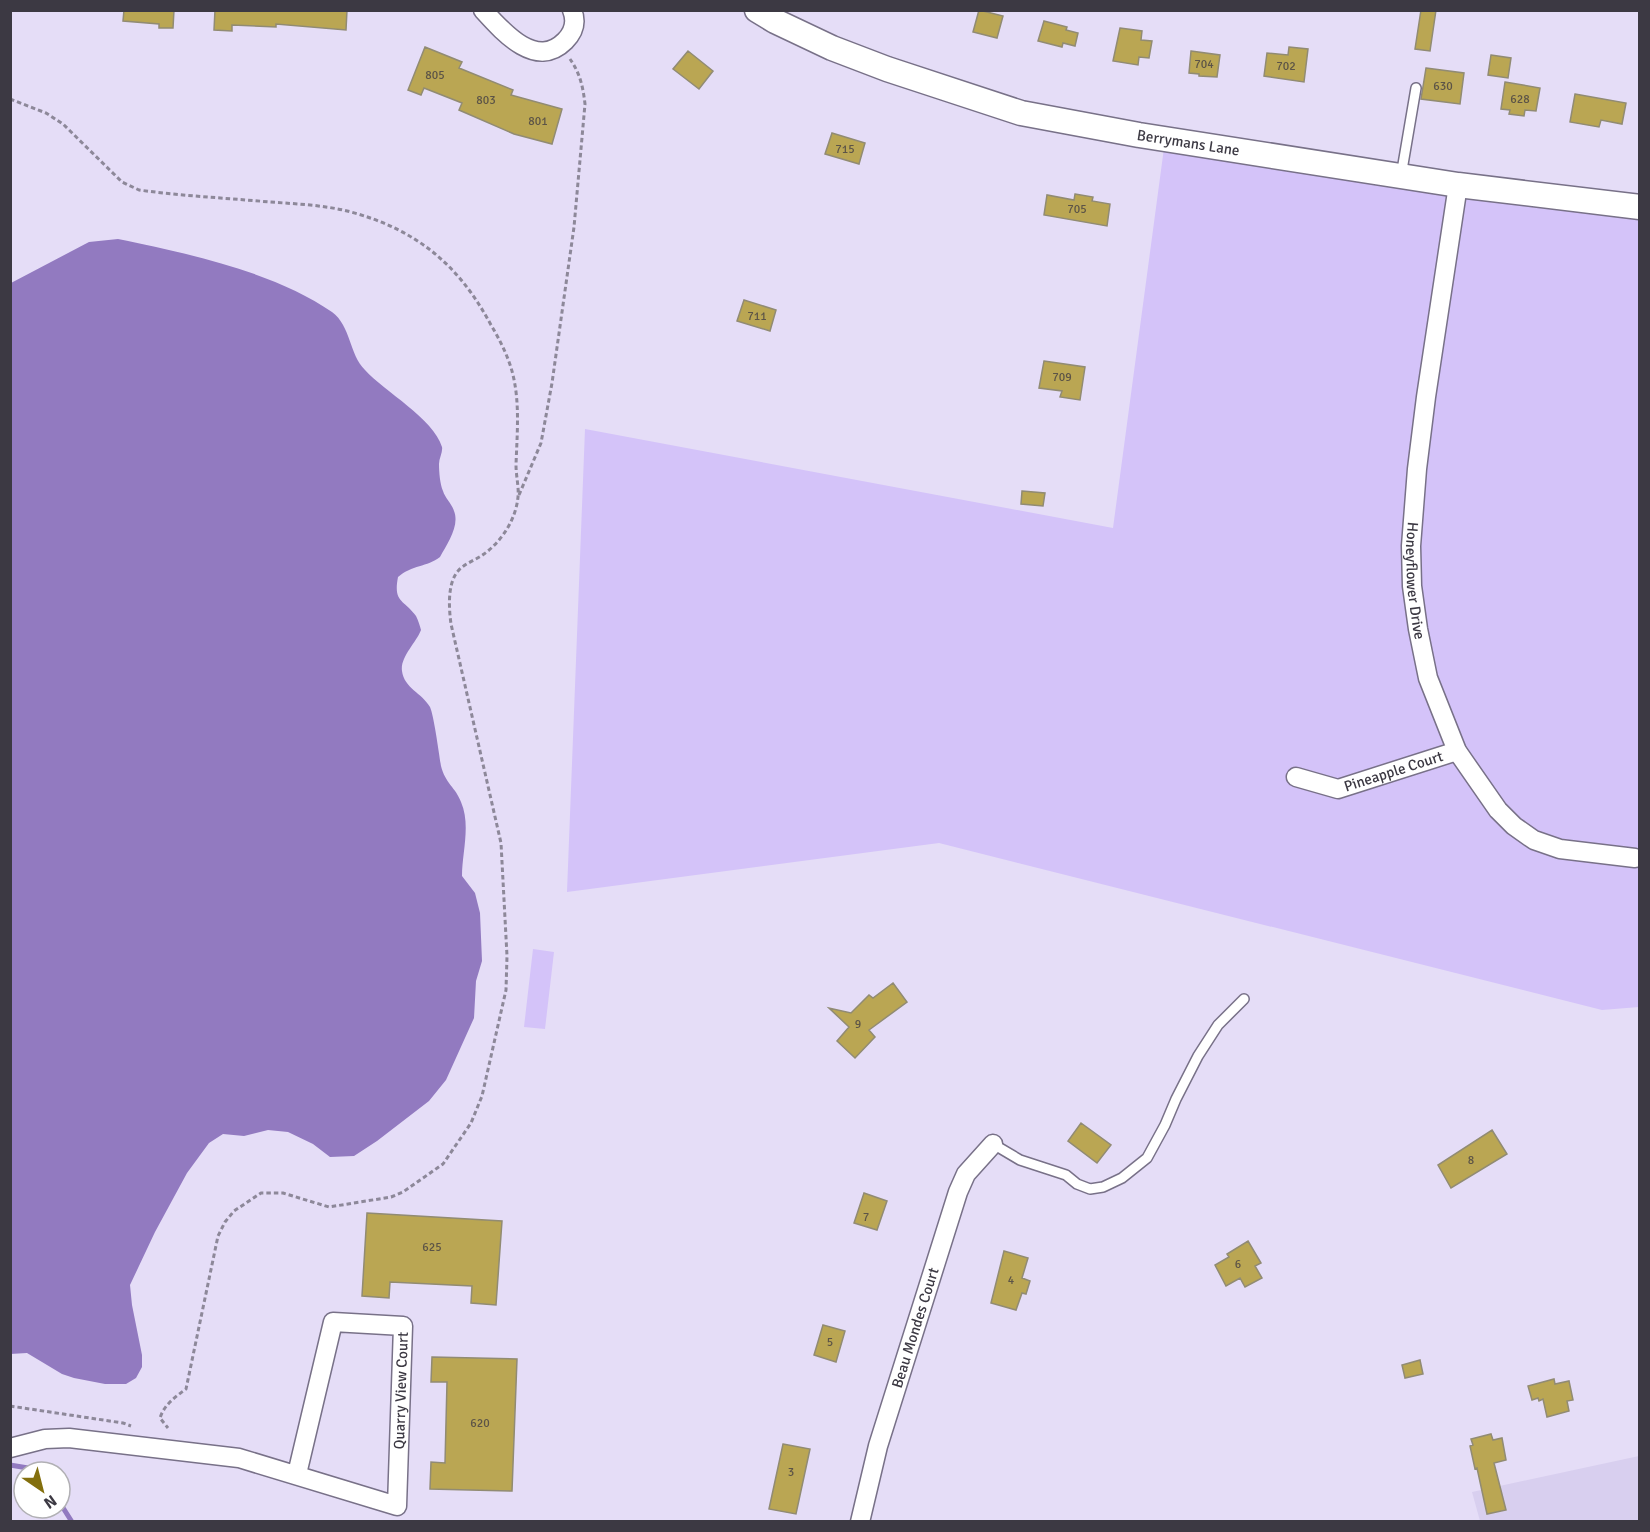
<svg xmlns="http://www.w3.org/2000/svg" width="1650" height="1532" viewBox="0 0 1650 1532" font-family="Signika,sans-serif">
<style>
.built{fill:#d8cfef}
.green{fill:#d4c3f9}
.water{fill:#927ac0}
.lines{fill:none;stroke-linecap:round;stroke-linejoin:round}
.stream{stroke:#927ac0;stroke-width:5}
.building{fill:#baa653;stroke:#918b73;stroke-width:1.5}
.service-casing{stroke:#787188;stroke-width:12}
.minor-casing{stroke:#787188;stroke-width:21}
.tertiary-casing{stroke:#787188;stroke-width:27}
.path{stroke:#8d8899;stroke-width:3;stroke-dasharray:4.5 3;stroke-linecap:butt}
.service{stroke:#fff;stroke-width:9}
.minor{stroke:#fff;stroke-width:18}
.tertiary{stroke:#fff;stroke-width:24}
.labels{text-anchor:middle;stroke-width:5;stroke-linejoin:round;paint-order:stroke}
.number-label{font-size:12px;fill:#5c5447}
.street-label{font-size:15px;fill:#3c3943;stroke:#fff}
</style>
<rect width="100%" height="100%" fill="#e5ddf7"/>
<path class="built" d="M1639,1456V1521H1480L1472,1492Z"/>
<path class="green" d="M1164,148L1639,215V1007L1602,1010L939,843L567,892L585,429L1113,528Z
M533,949L554,952L545,1029L524,1027Z"/>
<path class="water" d="M118,239C186,253 275,272 332,312C351,326 349,354 365,370C385,392 433,418 442,447C443,452 439,458 439,464C439,472 440,484 443,491C445,498 452,504 454,511C460,526 447,544 440,557C427,567 412,565 398,577C393,603 404,599 416,616C418,620 420,626 421,630C416,643 400,657 402,671C404,688 422,693 430,707C434,716 439,754 441,766C445,783 456,788 461,802C471,825 462,853 462,876L475,893L480,913L482,961L476,981L474,1018L446,1080L429,1101L377,1141L354,1156L330,1157L313,1144L288,1132L268,1130L244,1136L223,1134L209,1143L187,1173L155,1232L130,1285L132,1305L142,1355V1367L136,1378L126,1384H105L74,1378L62,1374L27,1353L10,1354L11,283L89,242Z"/>
<g class="lines">
<path class="stream" d="M10,1465L34,1469L37,1472
M60,1503L72,1522"/>
</g>
<path class="building" d="M124,10H174L173,28H159V24L123,21Z
M215,10H347L346,30L276,24V27L232,25V31L214,30Z
M979,10L1003,16L997,38L973,32Z
M1421,10H1436L1430,51L1415,49Z
M1044,21L1067,27L1066,30L1078,33L1075,46L1063,43L1062,47L1038,41Z
M1120,28L1142,31L1141,40L1152,41L1149,58L1139,57L1138,65L1113,61Z
M425,47L462,62L459,68L513,90L511,95L562,109L552,144L514,134L459,110L462,103L424,88L421,95L408,90Z
M1289,47L1308,49L1304,82L1264,76L1267,53L1288,55Z
M688,51L713,71L699,89L673,69Z
M1191,51L1220,55L1217,77L1199,76V74L1189,73Z
M1491,55L1511,58L1508,78L1488,75Z
M1426,68L1464,73L1460,104L1421,99Z
M1505,82L1540,88L1536,111L1525,110L1524,116L1509,114L1510,110L1501,109Z
M1575,94L1626,103L1622,124L1601,120L1599,127L1570,122Z
M832,133L865,143L859,164L825,154Z
M1075,194L1093,197L1092,201L1110,204L1107,226L1044,215L1047,195L1074,200Z
M744,300L776,310L770,331L737,321Z
M1044,361L1085,367L1080,400L1060,397L1062,391L1039,388Z
M1022,491L1045,493L1043,506L1021,504Z
M893,983L907,1002L869,1030L875,1037L855,1058L837,1041L849,1027L829,1008L851,1013L869,995L873,998Z
M1081,1123L1111,1145L1097,1163L1068,1141Z
M1492,1130L1507,1154L1451,1188L1438,1165Z
M864,1193L887,1201L877,1230L854,1223Z
M367,1213L502,1221L496,1305L471,1303L472,1286L390,1282L389,1298L362,1296Z
M1248,1241L1261,1263L1255,1266L1262,1278L1245,1287L1240,1278L1226,1286L1215,1265L1229,1257L1227,1254Z
M1004,1251L1028,1258L1022,1278L1030,1281L1026,1294L1022,1293L1016,1310L991,1303Z
M823,1325L845,1331L836,1362L814,1355Z
M432,1357L517,1359L512,1491L430,1489L431,1462L445,1463L447,1382H431Z
M1420,1360L1423,1374L1405,1378L1402,1365Z
M1554,1379L1555,1384L1569,1381L1573,1400L1567,1401L1569,1411L1547,1417L1543,1399L1539,1401L1538,1398L1532,1400L1528,1386Z
M1491,1434L1493,1440L1502,1438L1506,1460L1494,1463L1506,1510L1487,1514L1477,1468L1475,1469L1470,1446L1473,1445L1471,1439Z
M783,1444L810,1449L796,1514L769,1509Z"/>
<g class="lines">
<defs>
<path id="service" d="M1401,176L1416,88
M993,1144L1020,1160L1066,1175L1077,1184L1090,1189L1103,1187L1122,1178L1147,1158L1165,1125L1176,1099L1198,1056L1218,1025L1244,999"/>
<g id="minor">
<path d="M483,10C503,32 536,70 565,41C574,32 577,22 572,10"/>
<path id="s1" d="M1458,185L1426,397L1417,469L1411,546L1412,586L1418,629L1428,678L1457,751L1498,810L1514,826L1534,840L1560,849L1635,858"/>
<path id="s2" d="M1296,777L1338,789L1457,751"/>
<path id="s3" d="M10,1448L45,1439L69,1438L239,1458L397,1506L403,1326L333,1322L297,1474"/>
<path id="s4" d="M860,1522L878,1446L958,1192L966,1174L993,1144"/>
</g>
<g id="tertiary">
<path id="s5" d="M757,10L775,21L832,48L887,69L1021,113L1139,135L1458,185L1640,207"/>
</g>
</defs>
<use href="#service" class="service-casing"/>
<use href="#minor" class="minor-casing"/>
<use href="#tertiary" class="tertiary-casing"/>
<path class="path" d="M10,99L46,113L63,124L122,182L139,190C182,196 226,198 270,202C297,204 325,205 351,212C417,230 459,265 491,325C500,340 509,358 513,375C520,404 517,435 516,465C516,476 519,487 518,497C516,519 502,541 484,554C476,560 465,563 458,571C447,584 449,609 451,624L501,843L507,956L506,990L482,1096L471,1123L443,1164L403,1192L391,1197L329,1207L283,1193H261L234,1211L225,1222L218,1236L186,1389C175,1397 164,1405 160,1418L168,1428
M519,495L541,443L552,383L574,227L585,104C583,87 580,73 570,59
M10,1406L123,1423L131,1426"/>
<use href="#service" class="service"/>
<use href="#minor" class="minor"/>
<use href="#tertiary" class="tertiary"/>
</g>
<g class="labels">
<g class="number-label">
<text x="1204" y="68">704</text>
<text x="1286" y="70">702</text>
<text x="435" y="79">805</text>
<text x="1443" y="90">630</text>
<text x="1520" y="103">628</text>
<text x="486" y="104">803</text>
<text x="538" y="125">801</text>
<text x="845" y="153">715</text>
<text x="1077" y="213">705</text>
<text x="757" y="320">711</text>
<text x="1062" y="381">709</text>
<text x="858" y="1028">9</text>
<text x="1471" y="1164">8</text>
<text x="866" y="1221">7</text>
<text x="432" y="1251">625</text>
<text x="1238" y="1268">6</text>
<text x="1011" y="1284">4</text>
<text x="830" y="1346">5</text>
<text x="480" y="1427">620</text>
<text x="791" y="1476">3</text>
</g>
<g class="street-label">
<text dy="5" stroke="none"><textPath href="#s5" startOffset="454">Berrymans Lane</textPath></text>
<text dy="5" stroke="none"><textPath href="#s1" startOffset="399">Honeyflower Drive</textPath></text>
<text dy="5" stroke="none"><textPath href="#s2" startOffset="102">Pineapple Court</textPath></text>
<text dy="5" stroke="none"><textPath href="#s4" startOffset="202">Beau Mondes Court</textPath></text>
<text dy="5" stroke="none"><textPath href="#s3" startOffset="512">Quarry View Court</textPath></text>
</g>
</g>
<rect width="1650" height="1532" fill="none" stroke="#3c3943" stroke-width="24"/>
<g transform="translate(42 1490) rotate(145)"><circle r="28" fill="#ffffff" stroke="#b1b0b4" stroke-width="1.5"/>
<path d="M0-4.5L10 22L0 15L-10 22Z" fill="#836f0d"/>
<text y="-9" font-size="16" font-weight="bold" text-anchor="middle" fill="#3c3943">N</text>
</g>
</svg>
